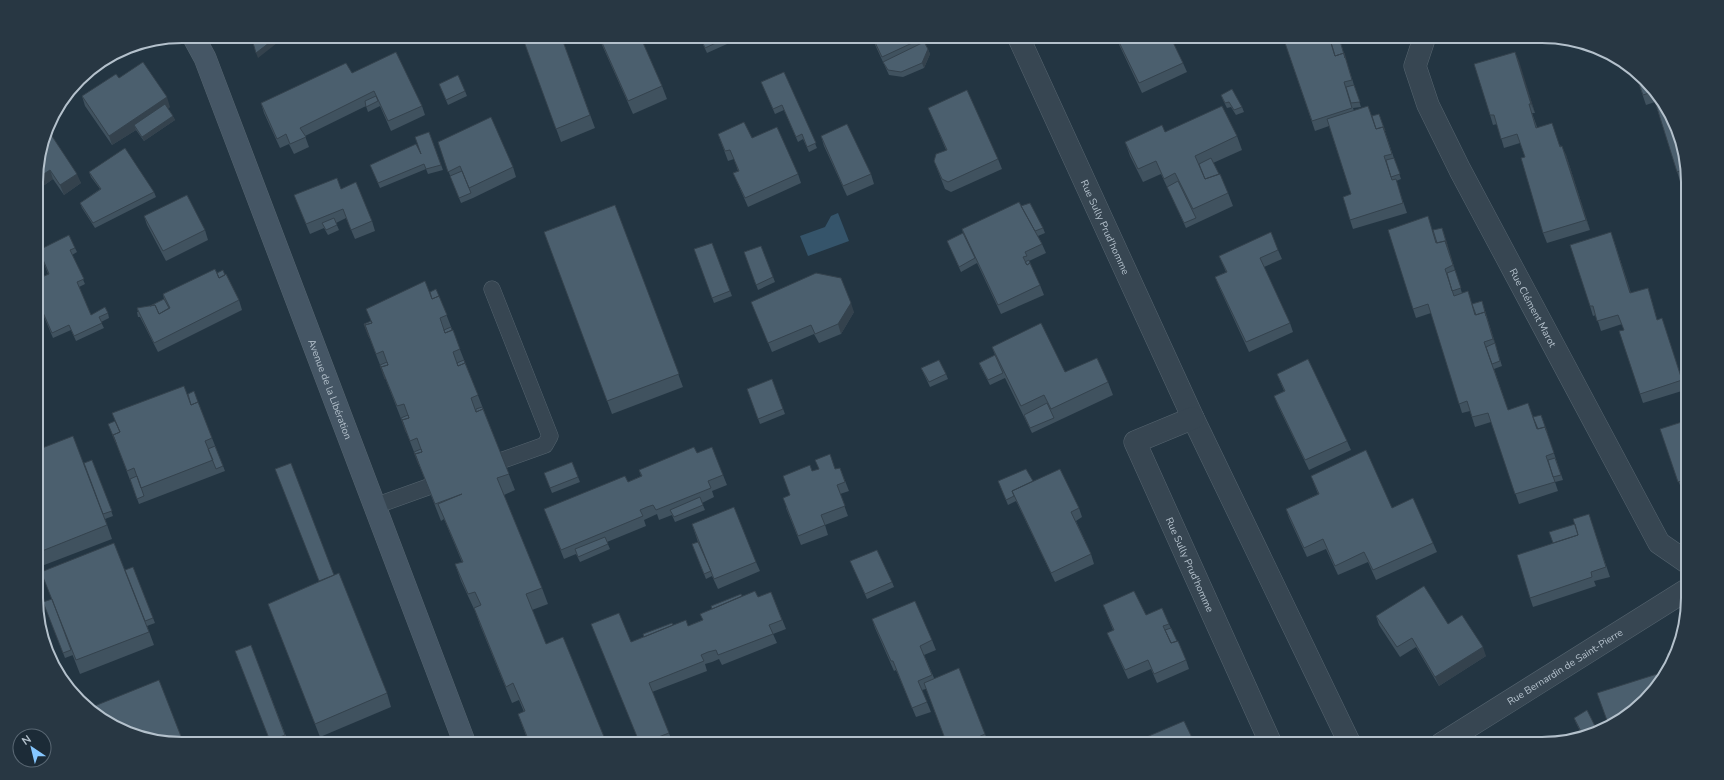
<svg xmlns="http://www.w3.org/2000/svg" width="1724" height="780" viewBox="0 0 1724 780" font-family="'Nunito Sans',sans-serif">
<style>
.water{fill:#35546a}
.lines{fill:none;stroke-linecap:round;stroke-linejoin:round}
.lane-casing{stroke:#55646f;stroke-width:17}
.street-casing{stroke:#55646f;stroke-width:23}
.secondary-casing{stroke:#55646f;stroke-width:23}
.lane{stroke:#374652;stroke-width:16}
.street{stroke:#374652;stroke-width:22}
.secondary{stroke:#455665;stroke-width:22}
.wall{fill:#40525f}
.shaded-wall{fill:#34424d}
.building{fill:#4b5f6e;stroke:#34424d}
.labels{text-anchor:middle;stroke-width:3;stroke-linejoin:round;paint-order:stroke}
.street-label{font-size:10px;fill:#b4c1cc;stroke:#1c2b37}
.rim{fill:none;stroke:#b4c1cc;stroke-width:2}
</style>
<rect width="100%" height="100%" fill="#233542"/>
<path class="water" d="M838,213L849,241L808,256L800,236L825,227L831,216Z"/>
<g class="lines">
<defs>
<path id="lane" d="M492,289L550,436L545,445L503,460
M375,506L428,487"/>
<g id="street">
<path id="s1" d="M1018,36L1193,418L1350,744"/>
<path id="s2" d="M1425,36L1415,66L1428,105L1460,170L1659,543L1688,563"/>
<path id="s3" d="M1193,418L1135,442L1271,744"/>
<path id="s4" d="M1441,744L1688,589"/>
</g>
<g id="secondary">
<path id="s5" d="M193,36L205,58L465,744"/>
</g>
</defs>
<use href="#lane" class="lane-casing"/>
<use href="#street" class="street-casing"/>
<use href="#secondary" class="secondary-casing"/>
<use href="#lane" class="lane"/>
<use href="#street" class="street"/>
<use href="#secondary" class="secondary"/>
</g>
<path class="wall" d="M522,36H561L595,128L561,142Z
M598,36H640L662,86L667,99L633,114Z
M699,36H745L707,53Z
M871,36H922L930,54L924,68L903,77L889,75Z
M1115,36H1170L1183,63L1187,72L1142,93Z
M1340,41L1361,107L1353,108L1354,111L1372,116L1379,114L1401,179L1396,181L1407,213L1353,229L1350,220L1351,194L1329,126L1315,131L1285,43H1331Z
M1515,52L1535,113H1532L1537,127L1561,146L1566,155L1590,230L1547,243L1543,233L1525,157L1520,143L1504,148L1497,124L1493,125L1490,115Z
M1634,70L1658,93L1687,163V179L1680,181L1655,102L1646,105Z
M784,72L817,148L809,152L803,139L798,142L784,110L775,114L761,82Z
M352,73L422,106L425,115L391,131L380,106L368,112L366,106L305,136L309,147L294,154L289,144L280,148L264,113L261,103Z
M119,78L170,107L168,108L175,120L144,141L136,130L112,145L85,106L82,96Z
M439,84L465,91L467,96L448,105Z
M1221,95L1242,107L1244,112L1236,115L1231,107L1227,108L1223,100Z
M928,108L998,159L1002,169L951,192L945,189L934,161L946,150L932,117Z
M48,130L81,183L64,195L53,179L36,191Z
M429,132L443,170L428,174L426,169L380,188L370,165L421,154Z
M1165,132L1237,136L1242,150L1213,163L1228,193L1233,206L1186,228L1161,174L1143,182L1130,156L1125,142Z
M718,134L752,138L798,174L801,183L748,207L737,182L733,173L738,171L734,159L728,161Z
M821,136L871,174L874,184L847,196L824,146Z
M438,142L513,167L516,177L473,198L461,203L452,181Z
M89,172L154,192L156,197L95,228L82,208L80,203L100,189L91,177Z
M341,189L372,221L375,231L355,239L346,218L336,223L339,230L328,235L324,228L310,234L294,195Z
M615,205L683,387L612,414L544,232Z
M1021,206L1043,228L1045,233L1038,236L1042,244L1046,253L1029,261L1040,285L1044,295L1001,314L977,263L961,272L947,241L963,233L962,229Z
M144,216L205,230L208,240L166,261L147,225Z
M1442,228L1462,293L1472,304L1482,301L1502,366L1494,369L1508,410L1538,429L1541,415L1563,480L1555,482L1558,491L1519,504L1491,422L1475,427L1470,411L1462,413L1431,313L1416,318L1413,309L1433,230Z
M1614,241L1631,293L1648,288L1657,319L1665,328L1685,390L1643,403L1640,394L1624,330L1622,324L1601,331L1596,315L1593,316L1590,306Z
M712,243L732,296L714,303L694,249Z
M761,246L775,282L758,290L744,252Z
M75,248L77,252L72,255L85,284L79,287L91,315L108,313L109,318L101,322L104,328L76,341L71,330L53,338L37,300V279L48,274L39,250Z
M1278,250L1282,259L1264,267L1290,323L1293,332L1249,352L1219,287L1215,277L1226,272L1219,256Z
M217,273L239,300L242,310L158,352L140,317H138L137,312H138L137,308L150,306L164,299L163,294Z
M430,292L439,296L515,490L504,495L542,588L548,604L532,610L546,644L607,744H529L518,714L524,712L519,700L512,703L480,625L475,611L461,581L455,564L462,562L444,519L441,521L366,329L371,321Z
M751,302L854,312L841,334L819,343L814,334L772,352Z
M992,347L1065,372L1108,382L1113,395L1032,433L1005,378L990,385L981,368L979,363L995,355Z
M921,368L946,374L948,379L930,387Z
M1277,374L1347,441L1351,450L1309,470L1278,406L1274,396L1284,391Z
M772,379L785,414L760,424L747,389Z
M188,394L212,438L225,471L139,504L118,448Z
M1688,420V489L1682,491L1660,429Z
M37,450L98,501L92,460L113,516L105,519L112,539L39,567L37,562Z
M697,453L723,475L727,485L712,491L714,497L702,503L705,510L675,522L672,515L659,520L657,514L644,520L646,526L607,542L610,549L580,562L576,554L564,559L544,509L628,482L641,476L639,470Z
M572,462L580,482L552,493L544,473Z
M840,468L849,491L840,494L848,516L825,525L828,535L801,545L786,508L790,495L783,476L812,471L835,469Z
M1311,476L1392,508L1433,543L1437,552L1376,580L1368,562L1338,575L1326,549L1307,557L1289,518L1286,509L1318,494Z
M998,481H1033L1079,508L1082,517L1076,521L1091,554L1094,564L1055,582L1016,501L1008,505Z
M692,524L756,562L760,571L718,589L712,576L706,579L692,544L698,542Z
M1592,524L1610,577L1594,581L1596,586L1533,607L1530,598L1553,543Z
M850,561L892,582L894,587L867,599Z
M133,567L155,623L147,626L154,645L80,674L66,638L73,655L65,658L45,607L52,599Z
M334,575L387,693L391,707L320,737L268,604Z
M771,592L786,629L773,634L777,643L722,665L719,659L712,662L705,664L707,671L652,692L673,743L670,744H640L591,624L631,642L673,625L688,626L702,620L742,596L758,597Z
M1103,605L1146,615L1169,624L1186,660L1189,669L1157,683L1151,669L1128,679L1111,642L1107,633L1113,630Z
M1376,616L1448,624L1486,656L1439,686L1416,647L1400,657L1379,625Z
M872,619L932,640L936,650L924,655L934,678L985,734L989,744H947L926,689L922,690L931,712L916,717L896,670L894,671L875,628Z
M251,645L289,744H271L235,651Z
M1574,718L1589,736L1583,737L1576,723Z"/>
<path class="shaded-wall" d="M278,36H286L258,58L256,53Z
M928,49L930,54L924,68L922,63Z
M1515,52L1519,61L1535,113L1531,104Z
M167,97L170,107L137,129L134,125L136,130L112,145L109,136Z
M173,116L175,120L144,141L142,137Z
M1562,146L1566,155L1590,230L1586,220Z
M50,170L53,179L36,191V179Z
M77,174L81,183L64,195L60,185Z
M1442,228L1444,233L1462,293L1453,265Z
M1611,232L1614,241L1634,303L1630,293Z
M851,303L854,312L841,334L838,324Z
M1483,306L1497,348L1493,339Z
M1662,318L1665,328L1685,390L1682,380Z
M1483,647L1486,656L1439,686L1435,677Z"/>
<path class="building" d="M251,36H278L256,53Z
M522,36H561L590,115L556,129Z
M599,36H640L662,86L628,101Z
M700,36H715L718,42L705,48Z
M872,36H922L923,38L882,57Z
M1116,36H1170L1183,63L1139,83Z
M1306,36H1329L1335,56L1344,53L1352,80L1344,82L1352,108L1312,121L1285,43Z
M1340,41L1345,58L1344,53L1335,56L1331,43Z
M924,42L928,49L922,63L901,72L888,70L883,62Z
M396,52L422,106L388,121L374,91L300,128L306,137L290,144L286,134L277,139L261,103L346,63L352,73Z
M1515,52L1531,104H1529L1536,128L1552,123L1560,147L1562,146L1586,220L1543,233L1521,158L1525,157L1517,134L1501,139L1494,115H1490L1474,64Z
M143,62L167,97L109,136L82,96L116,74L119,78Z
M1634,70L1658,93L1687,163V168L1677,172L1652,92L1643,95Z
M784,72L816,143L807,147L802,134L796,137L782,105L773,109L761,82Z
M458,75L465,91L446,100L439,84Z
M1354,85L1360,102L1351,103L1346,87Z
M1232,89L1242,107L1234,110L1229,102L1225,103L1221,95Z
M967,90L998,159L948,182L942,179L934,161L936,154L947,150L928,108Z
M376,96L378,101L366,107L365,101Z
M165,104L173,116L142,137L134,125Z
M1222,106L1237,136L1195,156L1205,179L1220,174L1228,193L1193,209L1175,173L1164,179L1156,161L1138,169L1125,142L1162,125L1165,132Z
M1368,106L1376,129L1383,127L1392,154L1384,156L1392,180L1396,179L1403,203L1350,220L1343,197L1351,194L1327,119Z
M1379,114L1385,131L1383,127L1376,129L1372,116Z
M491,117L513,167L469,188L460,166L448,172L438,142Z
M744,122L752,138L777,127L798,174L745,198L733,173L739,171L730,150L725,151L718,134Z
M847,124L871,174L843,186L821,136Z
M48,130L77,174L60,185L50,170L36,179V172Z
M429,132L441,165L426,169L424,164L378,183L370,165L416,144L421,154L415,137Z
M125,148L154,192L93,223L80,203L101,189L89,172Z
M1211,158L1219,174L1205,179L1199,164Z
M1394,158L1400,174L1391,177L1386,160Z
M462,171L471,193L459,198L450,176Z
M337,178L341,189L356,182L372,221L351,230L343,209L306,224L294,195Z
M1178,181L1196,218L1184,223L1167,187Z
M187,195L205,230L163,251L144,216Z
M1019,202L1042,244L1025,252L1027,256L1023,257L1027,265L1030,263L1040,285L998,305L962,229Z
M1030,203L1043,228L1035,231L1021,206Z
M615,205L679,374L607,401L544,232Z
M1687,212V235L1681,214Z
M1428,216L1436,243L1445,241L1453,265L1445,269L1454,296L1468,291L1475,315L1485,312L1493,339L1484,342L1508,410L1528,403L1537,429L1545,427L1554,453L1546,456L1555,482L1515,494L1488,413L1472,417L1467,401L1459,404L1428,304L1413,309L1388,230Z
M334,218L337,225L326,230L322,223Z
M1442,228L1447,245L1445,241L1437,243L1433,230Z
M1271,232L1278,250L1260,258L1290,323L1246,342L1215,277L1227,272L1219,256Z
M1611,232L1630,293L1648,288L1657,320L1662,318L1682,380L1640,394L1619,331L1624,330L1618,315L1597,321L1593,306H1590L1570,245Z
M963,233L975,258L959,267L947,241Z
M69,235L75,248L70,250L84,279L77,282L91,315L105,307L108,313L99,317L102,323L74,336L69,325L52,333L37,299V279L49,274L39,250Z
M712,243L730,291L712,298L694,249Z
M761,246L773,277L756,285L744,252Z
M1029,260L1030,263L1027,265L1025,262Z
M215,269L219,278L226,274L239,300L154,343L137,308L155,305L159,314L170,308L163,294Z
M223,270L225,275L219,278L217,273Z
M1455,270L1461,288L1452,291L1447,273Z
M816,273L841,278L851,303L838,324L815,334L811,325L768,343L751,302Z
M425,281L432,299L439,296L447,315L440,318L445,333L453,330L460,349L453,352L458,366L465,363L478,395L471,398L476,412L483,409L509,474L497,478L542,588L526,594L546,644L563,637L607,744H538L537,742L532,744H530L518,714L525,711L513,683L506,687L474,608L481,605L475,592L468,594L455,564L463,562L438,504L462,494L435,504L415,454L422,452L417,438L410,441L402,420L409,418L404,404L397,406L381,367L388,365L383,351L376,354L365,325L372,323L366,309Z
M436,289L439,296L432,299L430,292Z
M164,299L169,308L159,314L155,305L150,306Z
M1482,301L1486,316L1485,312L1476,315L1472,304Z
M371,321L372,323L365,325L369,337L364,324Z
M1041,323L1065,372L1097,358L1108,382L1051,409L1044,395L1021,406L992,347Z
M451,327L452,330L445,333L444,330Z
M1495,343L1500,361L1492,364L1486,347Z
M995,355L1003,373L988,380L979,363Z
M1308,359L1347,441L1305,460L1274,396L1285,391L1277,374Z
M464,360L465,363L458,366L457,363Z
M939,360L946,374L929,382L921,368Z
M387,362L388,365L381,367L385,379L380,365Z
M772,379L783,409L758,419L747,389Z
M184,386L191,405L198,402L212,438L205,441L213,460L141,488L134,468L127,471L113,435L120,432L112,413Z
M194,391L198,402L191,405L188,394Z
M1047,403L1054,418L1030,428L1024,415Z
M482,407L483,409L476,412V409Z
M408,415L409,418L402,420L406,432L401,418Z
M1541,415L1547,432L1545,427L1538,429L1533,417Z
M1688,420V488L1685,480L1678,482L1660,429Z
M115,421L120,432L113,435L116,443L108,424Z
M73,436L107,525L37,553V450Z
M215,446L223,466L216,469L208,449Z
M694,447L697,453L712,447L723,475L708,481L711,488L656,510L653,505L647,507L640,510L643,516L561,550L544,509L625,476L628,482L642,476L639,470Z
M421,449L422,452L415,454L419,465L414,452Z
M1366,450L1392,508L1413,498L1433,543L1373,570L1364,552L1335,566L1323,539L1304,548L1286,509L1319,494L1311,476Z
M830,454L835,469L840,468L845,482L837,485L845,506L821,515L825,525L798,536L783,498L790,495L783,476L810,465L812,471L819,469L815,460Z
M1555,458L1561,475L1553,477L1548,460Z
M92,460L112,511L103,514L84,463Z
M572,462L578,477L550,488L544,473Z
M291,463L334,575L319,581L275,469Z
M1026,469L1033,481L1012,491L1014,496L1006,500L998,481Z
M1060,469L1079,508L1071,512L1091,554L1051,573L1012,491Z
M137,476L144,496L137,499L130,479Z
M700,497L703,505L674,517L670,510Z
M734,507L756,562L714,579L692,524Z
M1589,514L1606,567L1591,572L1592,577L1530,598L1517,555L1578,535L1573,519Z
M1575,524L1578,535L1553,543L1549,532Z
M605,537L608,544L578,557L575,549Z
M698,542L711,571L704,574L692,544Z
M114,543L149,632L76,660L41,572Z
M877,550L892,582L865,594L850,561Z
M133,567L153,618L145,621L125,570Z
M339,573L387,693L315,724L268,604Z
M1424,586L1448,624L1462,615L1483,647L1435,677L1412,638L1397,647L1376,616Z
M755,591L758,597L771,592L782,620L769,625L773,634L718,655L716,650L708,652L701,655L704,661L649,683L669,733L640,744L591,624L619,613L631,642L686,620L688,626L703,620L700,614Z
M1134,591L1146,615L1162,608L1169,624L1163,626L1171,643L1178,641L1186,660L1154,674L1148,660L1125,670L1107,633L1114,630L1103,605Z
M741,594L742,596L712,609L711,606Z
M52,599L71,650L63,653L43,602Z
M915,601L932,640L920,646L932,675L918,681L927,702L912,708L893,661H891L872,619Z
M672,623L673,625L644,637L643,634Z
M1171,628L1177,641L1171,643L1165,630Z
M251,645L285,735L270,741L235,651Z
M1678,651L1677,654L1671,665L1667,654Z
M959,668L985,734L963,744H947L924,683Z
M1657,674L1658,678L1664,677L1658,687L1631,714L1609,726L1597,693Z
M159,680L184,744L126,733L92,707Z
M1587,710L1598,732L1589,736L1584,737L1574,718Z
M1184,721L1195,744H1130Z
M1542,740L1545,744H1537Z"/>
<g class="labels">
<g class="street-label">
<text dy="4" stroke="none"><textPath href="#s1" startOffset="210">Rue Sully Prud'homme</textPath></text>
<text dy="4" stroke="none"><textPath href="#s2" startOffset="301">Rue Clément Marot</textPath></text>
<text dy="4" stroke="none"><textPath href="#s5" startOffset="379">Avenue de la Libération</textPath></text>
<text dy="4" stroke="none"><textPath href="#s3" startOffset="197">Rue Sully Prud'homme</textPath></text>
<text dy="4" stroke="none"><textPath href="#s4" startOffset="146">Rue Bernardin de Saint-Pierre</textPath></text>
</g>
</g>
<path d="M0 0H1724V780H0ZM182 43H1542A139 139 0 0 1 1681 182V598A139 139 0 0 1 1542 737H182A139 139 0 0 1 43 598V182A139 139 0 0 1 182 43Z" fill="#283743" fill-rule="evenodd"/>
<path class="rim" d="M182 43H1542A139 139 0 0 1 1681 182V598A139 139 0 0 1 1542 737H182A139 139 0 0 1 43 598V182A139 139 0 0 1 182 43Z"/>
<g transform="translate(32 748) rotate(325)"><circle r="19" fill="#1c2b37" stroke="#596773"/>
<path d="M0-3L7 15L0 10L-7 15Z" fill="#86c7ff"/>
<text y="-6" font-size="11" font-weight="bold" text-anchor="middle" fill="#b4c1cc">N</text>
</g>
</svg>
